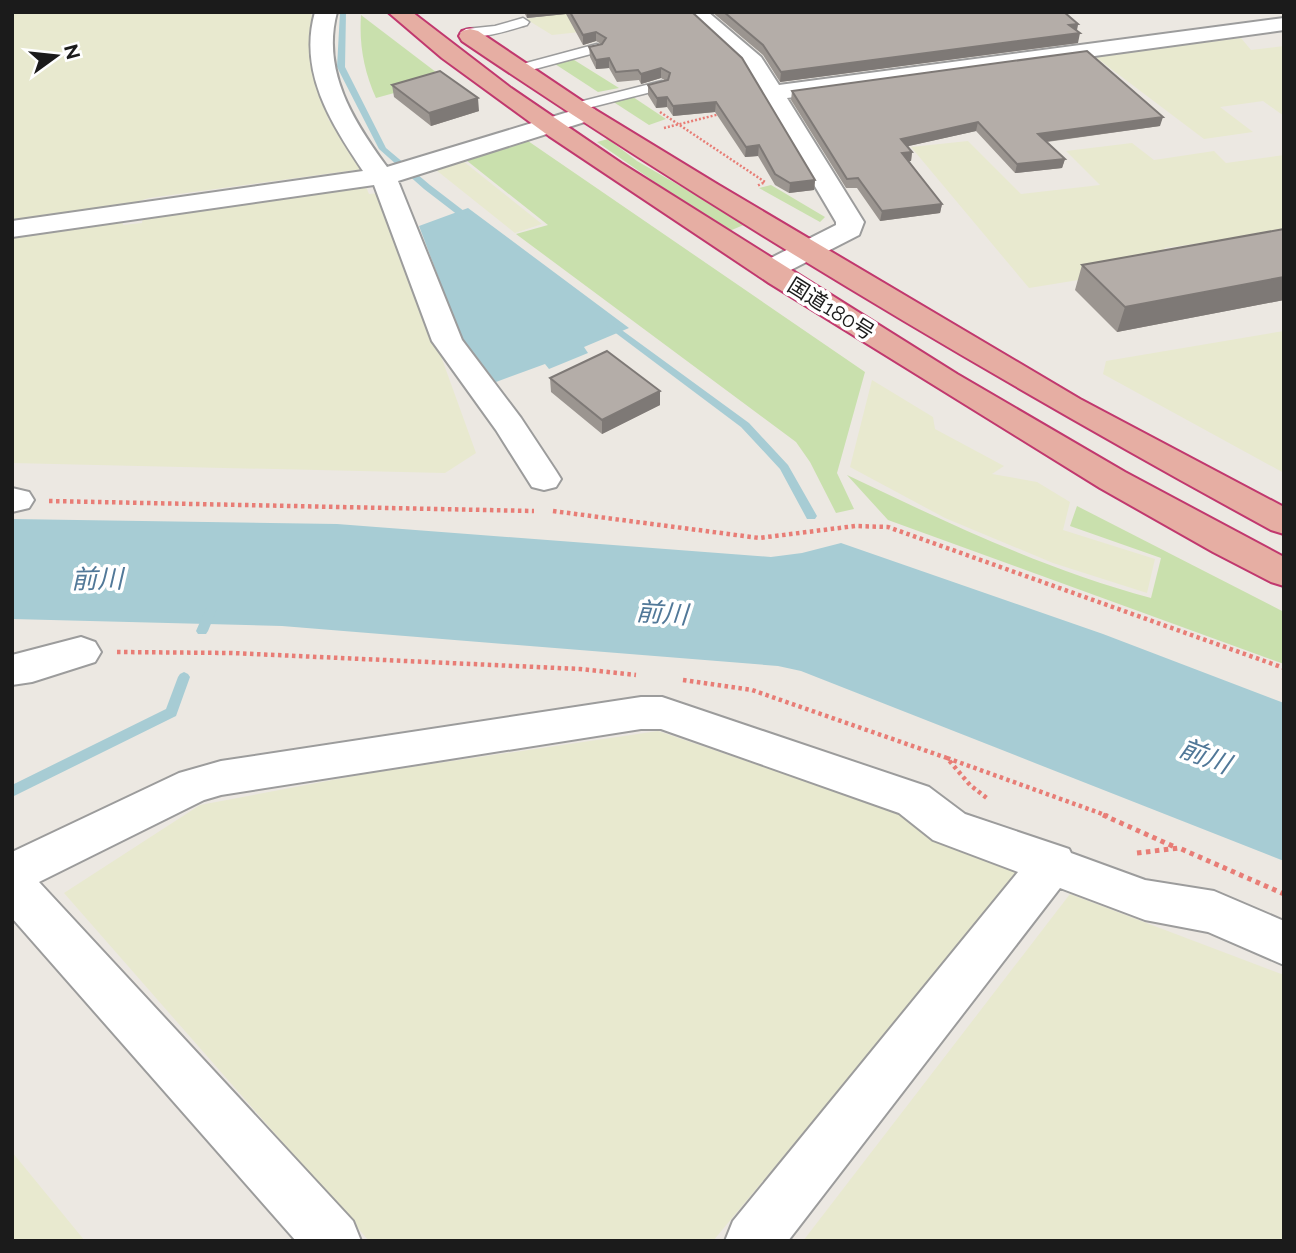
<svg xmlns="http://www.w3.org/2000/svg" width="1296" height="1253" viewBox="0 0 1296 1253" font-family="Raleway,'Noto Sans JP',sans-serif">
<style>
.farmland{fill:#e8e9cf}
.grass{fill:#c9e0ad}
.water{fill:#a7ccd4}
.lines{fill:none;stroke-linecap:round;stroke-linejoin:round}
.stream{fill:#a7ccd4;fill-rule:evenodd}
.service-casing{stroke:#9c9c9c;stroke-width:3}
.minor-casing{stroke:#9c9c9c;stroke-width:4}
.trunk-casing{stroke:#c1386e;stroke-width:4}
.path-far2{stroke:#e87d76;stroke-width:2.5;stroke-dasharray:2 2;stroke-linecap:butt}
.path-far1{stroke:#e87d76;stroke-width:4.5;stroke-dasharray:3.5 3.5;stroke-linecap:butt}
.path{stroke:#e87d76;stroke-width:5;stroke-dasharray:4.5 4.5;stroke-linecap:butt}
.service{fill:#fff;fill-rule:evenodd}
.minor{fill:#fff;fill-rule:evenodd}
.trunk{fill:#e6aea3;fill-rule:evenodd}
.wall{fill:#9b9590}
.shaded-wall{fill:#7e7976}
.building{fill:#b4ada8;stroke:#7e7976;stroke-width:2}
.labels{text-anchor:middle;stroke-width:7;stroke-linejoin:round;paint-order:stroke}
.far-street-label{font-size:21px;fill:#1b1b1b;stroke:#fff}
.water-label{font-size:26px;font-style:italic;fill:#517898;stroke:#fff}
</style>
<rect width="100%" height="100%" fill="#ece8e2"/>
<path class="farmland" d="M12,12L310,13L314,18V52L308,55H314V72L318,88L332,114L327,115L329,121L334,120L363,169L149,198L136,202L135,205L12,222Z
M568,12H666L682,21L552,35L526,19Z
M1241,38L1251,50L1284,46V116L1263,101L1220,107L1253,132L1204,139L1094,56Z
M968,141L1021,194L1100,185L1066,151L1132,143L1154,160L1214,151L1226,163L1284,155V251L1226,240L1164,248L1177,264L1029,288L911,147Z
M463,161L542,224L515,233L436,170Z
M366,187L369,194L382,193L476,453L445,473L12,463V236L122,220L123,225L142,223L143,218Z
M1284,331V473L1103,374L1106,361Z
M872,380L933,417L935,429L1004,466L992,474L1037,482L1070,502L1063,530L1155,559L1147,593L1053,563L945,518L850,467Z
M658,731L905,815L934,838L1019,873L713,1241H369L64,893L200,805L370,773Z
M1070,894L1284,975V1241H803Z
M12,1152L85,1241H12Z"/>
<path class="grass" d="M361,15L445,79L376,98C364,71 359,45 361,15Z
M571,58L619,88L598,92L555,64Z
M630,95L666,119L649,125L612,101Z
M608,139L637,161L746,224L727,232L597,142Z
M528,141L865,372L837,473L854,509L836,513L810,462L796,442L516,234L548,225L466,160Z
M771,185L825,217L820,222L759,188Z
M847,475C946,522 1045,570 1151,598L1161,558L1070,526L1077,506L1284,612V664L888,520Z"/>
<path class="water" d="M468,208L629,328L584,347L588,353L549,369L545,364L496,382L461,337L419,226Z
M12,519L337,524L771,557L802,553L841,543L1103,634L1284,703V861L801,671L778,666L282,626L12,619Z"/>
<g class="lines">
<path class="stream" d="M340,12H346L345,67L386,148L430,185L473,218V222H467L424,189L379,149L337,67Z
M608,320L749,423L788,465L817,516L815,519H807L780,469L741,427L605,325L603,323Z
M211,605L217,609L208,631L206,634H198L196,631L207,606Z
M184,672L188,674L190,677L176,716L12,797V785L166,709L178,677L180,674Z"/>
<defs>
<path id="service" d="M523,18L529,22L527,25C512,29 473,43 460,33L466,29L495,26Z
M597,44L604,48L602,51L520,73L513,69L515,66Z
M662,81L669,85L667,88L576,111L569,107L571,104Z"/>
<path id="minor" d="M315,12H337C321,71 354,122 387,167L578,109L586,107L594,109L598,114L594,119L398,181L462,340L521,418L556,471L561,479L556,487L544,490L532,487L496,430L432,341L374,185L12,237V221L363,171C331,123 298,72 315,12Z
M685,12H708L761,57L779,85L1284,18V30L787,98L864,222L859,235L779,276L769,279L759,276L755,270L759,264L836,225V222L744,66Z
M12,488L29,492L34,500L29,508L12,512Z
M81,637L95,642L101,652L95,662L32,682L12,685V655Z
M641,697H662L929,787L965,814L1069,849L1071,853L1145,880L1214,891L1284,921V965L1208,932L1145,920L1060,888L788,1241H725L733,1221L1018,872L933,840L899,813L661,729H641L221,795L204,800L39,882L353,1221L361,1241H296L12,918V852L179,773L221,761Z"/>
<path id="trunk" d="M388,12H412L511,88L621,163L957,374L1125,472L1284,557V586L1271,582L1213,552L1100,488L769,283L549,136L442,58Z
M470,29L478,31L594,109L717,184L1080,399L1284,507V534L1271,530C995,379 723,218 462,41L459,36L462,31Z"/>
</defs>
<use href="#service" class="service-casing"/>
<use href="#minor" class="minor-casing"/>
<use href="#trunk" class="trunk-casing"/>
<path class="path-far2" d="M660,112L765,182L757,186
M664,128L720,114"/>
<path class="path-far1" d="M49,501L534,511
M553,511L759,538L855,526L888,527L1284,668
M117,652L232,653L580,669L636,675
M683,680L752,690L947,758L970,785L988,799
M947,758L1108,816"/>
<path class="path" d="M1103,815L1177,848
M1137,853L1179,848L1284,894"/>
<use href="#service" class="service"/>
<use href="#minor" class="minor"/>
<use href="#trunk" class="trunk"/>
</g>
<path class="wall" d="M524,12H692L815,180L814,190L789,193L775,185L758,156L745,157L715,112L673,116L667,107L656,108L648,95V85L666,81L661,78L641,84L639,80L617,82L609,68L596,69L590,57L589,47L601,44L596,41L583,45L566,14L527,18Z
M712,12H1064L1078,24L1077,31L1078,43L780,82L763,55Z
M392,85L479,111L431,126L394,97Z
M792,91L1160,126L1047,142L1065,159L1062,168L1015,173L976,131L908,146L912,152L911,161H909L942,204L940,213L880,221L857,188H846L791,100Z
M1284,229V300L1117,332L1075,290L1082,265Z
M550,378L660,405L602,434L551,392Z"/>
<path class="shaded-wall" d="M527,12H566V14L527,18Z
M1078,24L1076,33L1069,25Z
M596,32V41L583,45V35Z
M1080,33L1078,43L780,82L781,72Z
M609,58V68L596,69V60Z
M661,68V78L641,84V74Z
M667,97V107L656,108L657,98Z
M478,98L479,111L431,126L429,113Z
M716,102L715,112L673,116V106Z
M1163,117L1160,126L1036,143L1038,134Z
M978,122L976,131L900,148L901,139Z
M759,145L758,156L745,157L746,147Z
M912,152L911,161L901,162L902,153Z
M1065,159L1062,168L1015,173L1017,164Z
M815,180L814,190L789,193L790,183Z
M942,204L940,213L880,221L882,211Z
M1284,277V300L1117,332L1125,307Z
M660,391V405L602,434V420Z"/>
<path class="building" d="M570,12H692L742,58L815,180L790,183L775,174L759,145L746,147L716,102L673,106L667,97L657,98L648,85L668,80L670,73L661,68L641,74L638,70L616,72L609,58L596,60L589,47L602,44L606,38L596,32L583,35Z
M724,12H1064L1078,24L1069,25L1080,33L781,72L763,45Z
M1087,51L1163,117L1038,134L1065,159L1017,164L978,122L901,139L912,152L902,153L942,204L882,211L858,178L847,179L792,91Z
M440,71L478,98L429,113L392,85Z
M1284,229V277L1125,307L1082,265Z
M607,351L660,391L602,420L550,378Z"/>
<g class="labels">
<g class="far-street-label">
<text transform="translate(831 309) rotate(32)" y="7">国道180号</text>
</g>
<g class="water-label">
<text transform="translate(97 579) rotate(-1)" y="9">前川</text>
<text transform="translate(662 613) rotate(4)" y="9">前川</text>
<text transform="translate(1205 756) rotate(21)" y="9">前川</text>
</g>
</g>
<rect width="1296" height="1253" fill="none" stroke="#1b1b1b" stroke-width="28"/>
<g transform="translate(56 56) rotate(75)" stroke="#ffffff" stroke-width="5" paint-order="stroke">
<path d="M0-5L12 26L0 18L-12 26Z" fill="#1b1b1b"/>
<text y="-10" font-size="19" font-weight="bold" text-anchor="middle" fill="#1b1b1b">N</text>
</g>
</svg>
